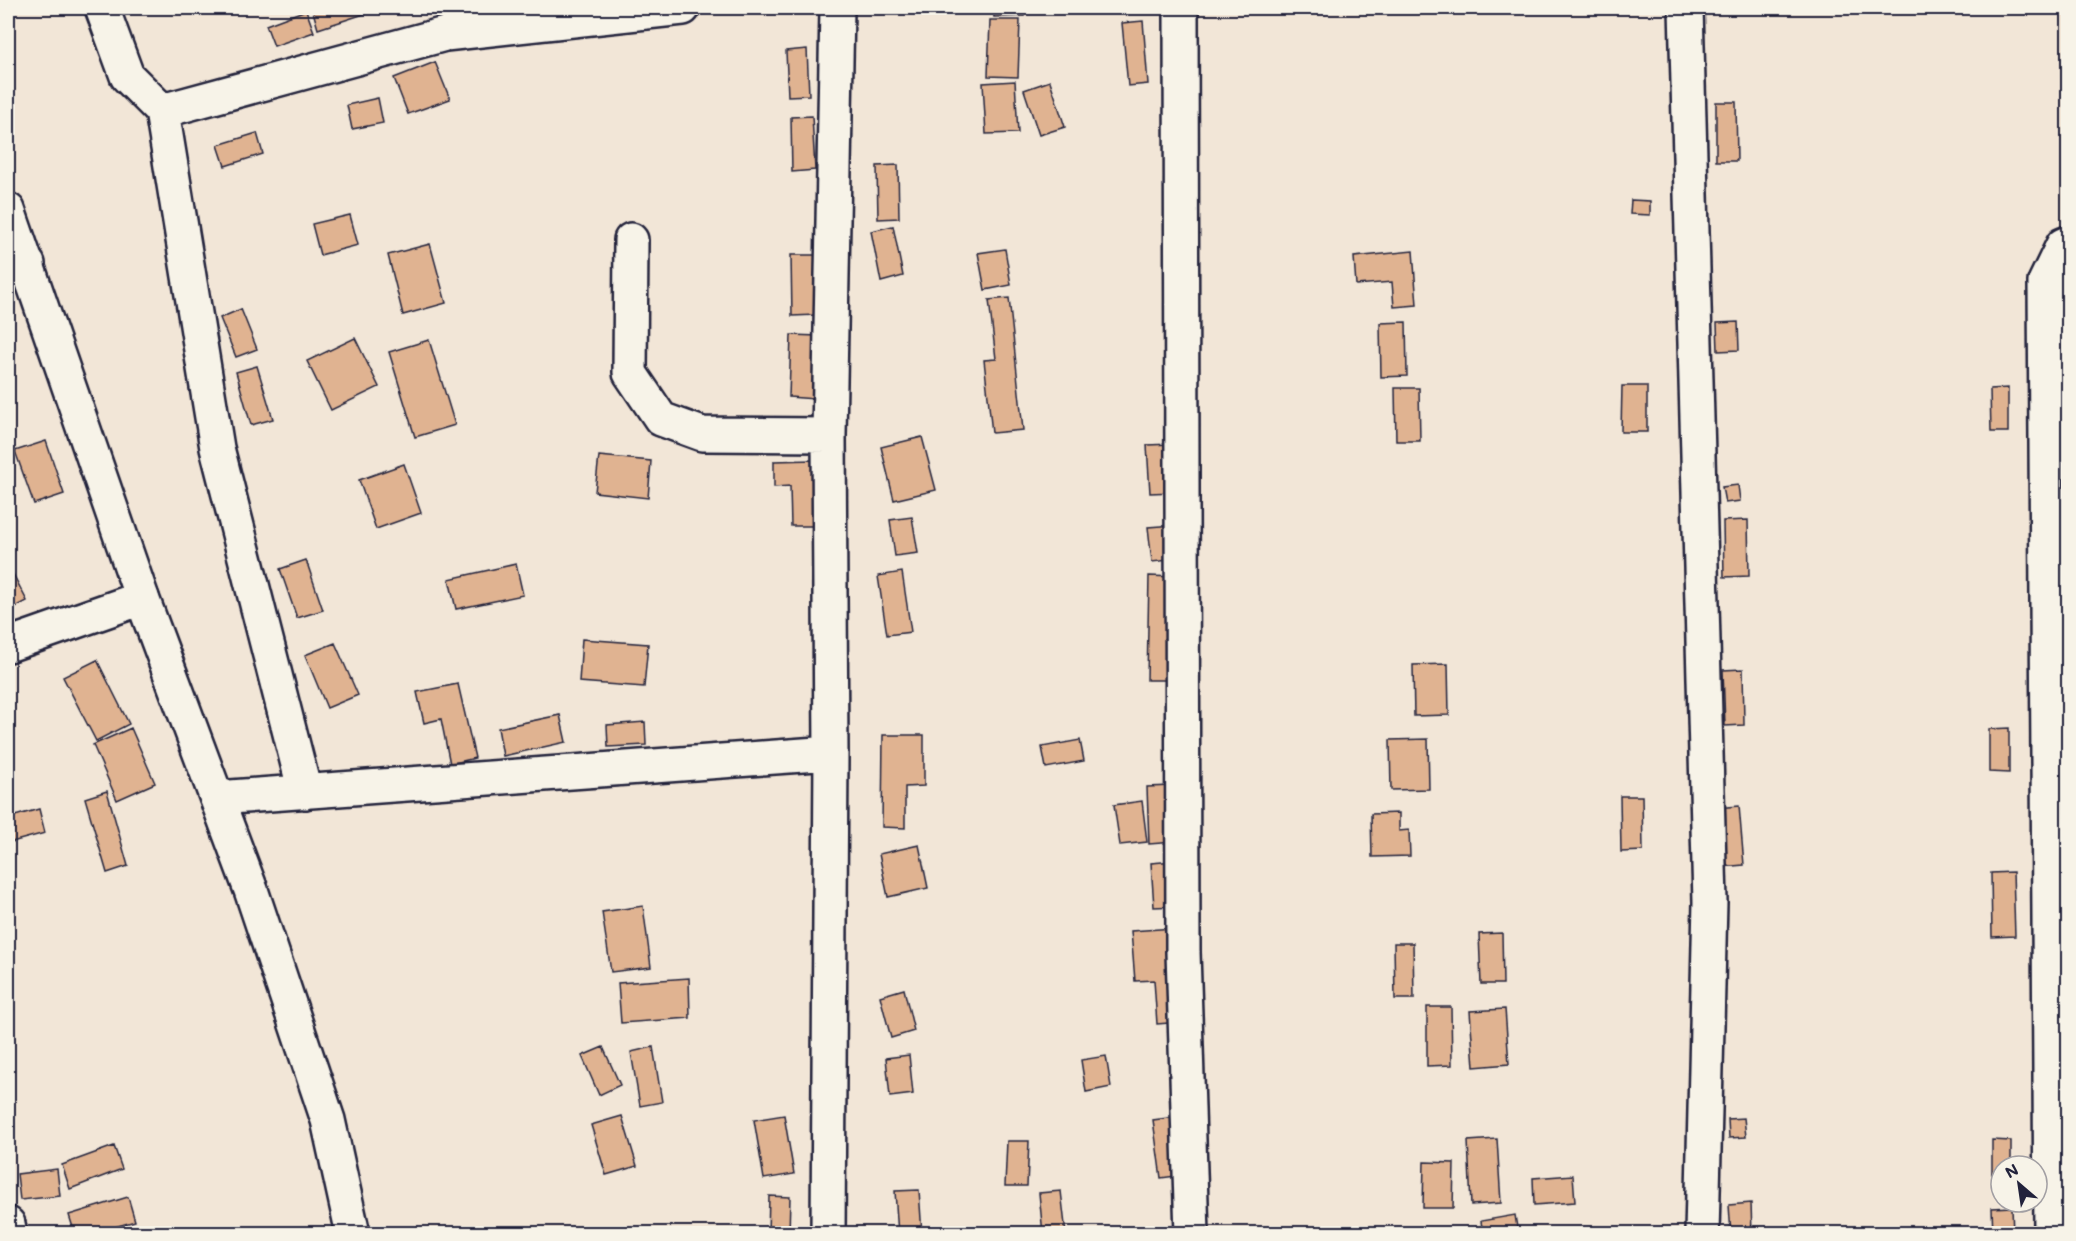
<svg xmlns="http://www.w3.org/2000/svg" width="2076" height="1241" viewBox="0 0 2076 1241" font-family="Mali,sans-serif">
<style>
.building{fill:#e0b391;stroke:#22223b;stroke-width:1.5}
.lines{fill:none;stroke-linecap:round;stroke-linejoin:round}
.minor-casing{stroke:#22223b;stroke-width:38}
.tertiary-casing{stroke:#22223b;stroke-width:38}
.minor{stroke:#f7f3e8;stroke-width:33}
.tertiary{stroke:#f7f3e8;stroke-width:33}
</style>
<rect width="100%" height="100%" fill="#f2e6d7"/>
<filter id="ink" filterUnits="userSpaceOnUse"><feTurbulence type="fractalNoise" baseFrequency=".0167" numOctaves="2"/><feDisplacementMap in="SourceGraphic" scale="12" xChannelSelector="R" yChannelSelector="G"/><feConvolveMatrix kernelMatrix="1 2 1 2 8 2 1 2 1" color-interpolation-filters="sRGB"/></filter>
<g filter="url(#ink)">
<path class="building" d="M312,8H371L373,11L318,29Z
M993,8H1024V16L994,17Z
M306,10L314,32L274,46L266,25Z
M990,20H1020L1018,77L988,76Z
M1143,21L1148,84L1128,86L1122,23Z
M807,49L809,95L788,96L786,51Z
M435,62L450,99L408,114L394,78Z
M1015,81L1018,133L986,134L983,83Z
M1050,81L1065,127L1039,135L1024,90Z
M378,98L383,123L352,129L347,105Z
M1716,102H1736L1737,161H1716Z
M812,116L815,170L792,172L791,117Z
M257,133L263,154L225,166L218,145Z
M898,165L899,218L878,219L877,166Z
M1631,200L1650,201V215L1630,214Z
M350,215L358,245L320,255L312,224Z
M893,226L903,276L881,282L871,231Z
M430,244L446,303L403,315L388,255Z
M1005,249L1011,285L985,290L978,253Z
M1413,251L1417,305L1394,307L1392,282L1356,285L1354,257Z
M791,255H815L816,315L792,316Z
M1009,298L1023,430L992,433L984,360L996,359L989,300Z
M241,309L257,349L236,357L220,318Z
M1406,322L1407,376L1381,377L1380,323Z
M1738,322L1739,350L1718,351L1717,323Z
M791,335L818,336L815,399L789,397Z
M355,338L379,387L331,410L307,361Z
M429,340L455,425L415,437L389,352Z
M257,366L273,419L251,425L236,372Z
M1622,386H1647V432H1621Z
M1395,388H1419L1420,441H1396Z
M2008,388V432H1991L1990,389Z
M922,437L936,490L894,500L881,447Z
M46,441L64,494L34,504L15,451Z
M1172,444L1174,492L1150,493L1147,445Z
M599,456L651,461L648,498L595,492Z
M814,460L815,526H791L790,486L774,487V461Z
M404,464L421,513L376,529L359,480Z
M1738,485L1740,501L1725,503L1722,487Z
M912,517L918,553L895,556L890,520Z
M1748,520L1749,576L1724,577L1723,521Z
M1174,525L1177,559L1152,562L1148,527Z
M306,560L323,610L297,618L280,569Z
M516,564L523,595L456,609L449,579Z
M11,570L27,601L8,611V572Z
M902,572L911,632L887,635L878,576Z
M1149,576L1174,577L1173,680H1147Z
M582,639L648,644L644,687L579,682Z
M335,643L358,695L327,708L305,655Z
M97,660L129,724L96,741L63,677Z
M1448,664L1449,715L1414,716L1413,665Z
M1743,669L1744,725L1725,726L1723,670Z
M458,684L475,758L450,764L441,719L424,723L417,692Z
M560,715L566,742L503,756L498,728Z
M645,722L646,745L608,747L607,725Z
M131,728L155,783L117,800L93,745Z
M2009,728V773L1989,772V729Z
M883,735H924V786L905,787V828L882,827Z
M1428,739L1429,789L1391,790L1390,740Z
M1080,740L1084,761L1046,768L1042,747Z
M1172,786L1174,842L1149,844L1147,787Z
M107,791L128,866L107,873L85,798Z
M1620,796H1642L1643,851L1621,852Z
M1142,801L1147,842L1120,845L1114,805Z
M1739,806L1744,865L1721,867L1716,808Z
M39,809L45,833L8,843V818Z
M1399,813V831L1409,830L1410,856L1372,857L1371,814Z
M919,845L928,888L888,897L879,854Z
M1174,861L1176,906L1154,907L1151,863Z
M2013,872L2015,936L1992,937L1991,873Z
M643,906L651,967L611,972L602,912Z
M1174,928L1181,1022L1157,1024L1154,980L1135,981L1131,931Z
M1502,933L1503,984H1481L1479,934Z
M1394,943H1413L1414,999H1395Z
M689,978L690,1018L621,1023L618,983Z
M904,989L914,1031L891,1038L880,996Z
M1427,1007H1451L1452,1065L1427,1066Z
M1505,1009L1509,1064L1474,1067L1470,1011Z
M603,1047L620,1085L599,1095L582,1056Z
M653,1047L662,1102L640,1106L631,1052Z
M909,1055L913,1094L890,1097L886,1058Z
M1106,1056L1111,1087L1086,1092L1081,1060Z
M784,1115L794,1174L764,1179L754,1120Z
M622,1116L637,1166L606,1175L591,1125Z
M1175,1117L1183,1175L1161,1178L1153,1120Z
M1744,1118L1746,1137L1729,1138L1728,1119Z
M1497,1139L1501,1203L1471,1205L1468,1141Z
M1992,1140L2011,1141V1166H2001V1174H1992Z
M1007,1141H1029L1027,1186H1005Z
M114,1146L122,1169L70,1189L62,1165Z
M1424,1162L1454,1163L1453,1208H1423Z
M57,1169L60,1196L20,1200L17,1174Z
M1573,1175L1575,1202L1534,1205L1533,1178Z
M919,1190L922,1234H898L895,1191Z
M1061,1191L1066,1234H1043L1039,1193Z
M769,1196L790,1197L789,1234H768Z
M128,1197L135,1221L91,1234H75L69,1215Z
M1751,1203L1752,1234H1731L1729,1205Z
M2012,1207L2013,1234H1993L1992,1208Z
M1515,1215L1518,1234H1483L1481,1221Z"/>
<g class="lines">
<defs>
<path id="minor" d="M102,8L127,76L162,111L217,448L305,792
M1181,8L1183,952L1192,1234
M1686,8L1710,902L1702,1234
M162,111L445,34L683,8
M631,240L630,373L661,419L702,434L829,435
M8,271L28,264
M8,645L142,598
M217,798L831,753
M8,1224L10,1234
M828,1234L831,753L829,435L837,8
M2051,1234L2045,282L2063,245L2068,243"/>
<path id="tertiary" d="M8,210L142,598L251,890L328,1120L353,1234"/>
</defs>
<use href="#minor" class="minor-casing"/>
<use href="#tertiary" class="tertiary-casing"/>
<use href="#minor" class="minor"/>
<use href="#tertiary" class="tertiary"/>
</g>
</g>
<rect width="2076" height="1241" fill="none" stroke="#f7f3e8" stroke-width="30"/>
<rect x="15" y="15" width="2046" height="1211" fill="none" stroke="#22223b" stroke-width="2" filter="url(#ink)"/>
<g transform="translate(2019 1184) rotate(331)"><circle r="28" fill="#f7f3e8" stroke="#a29fa3" stroke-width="1.5"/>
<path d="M0-4.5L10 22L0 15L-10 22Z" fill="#22223b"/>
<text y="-9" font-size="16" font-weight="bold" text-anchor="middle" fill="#22223b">N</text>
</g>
</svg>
